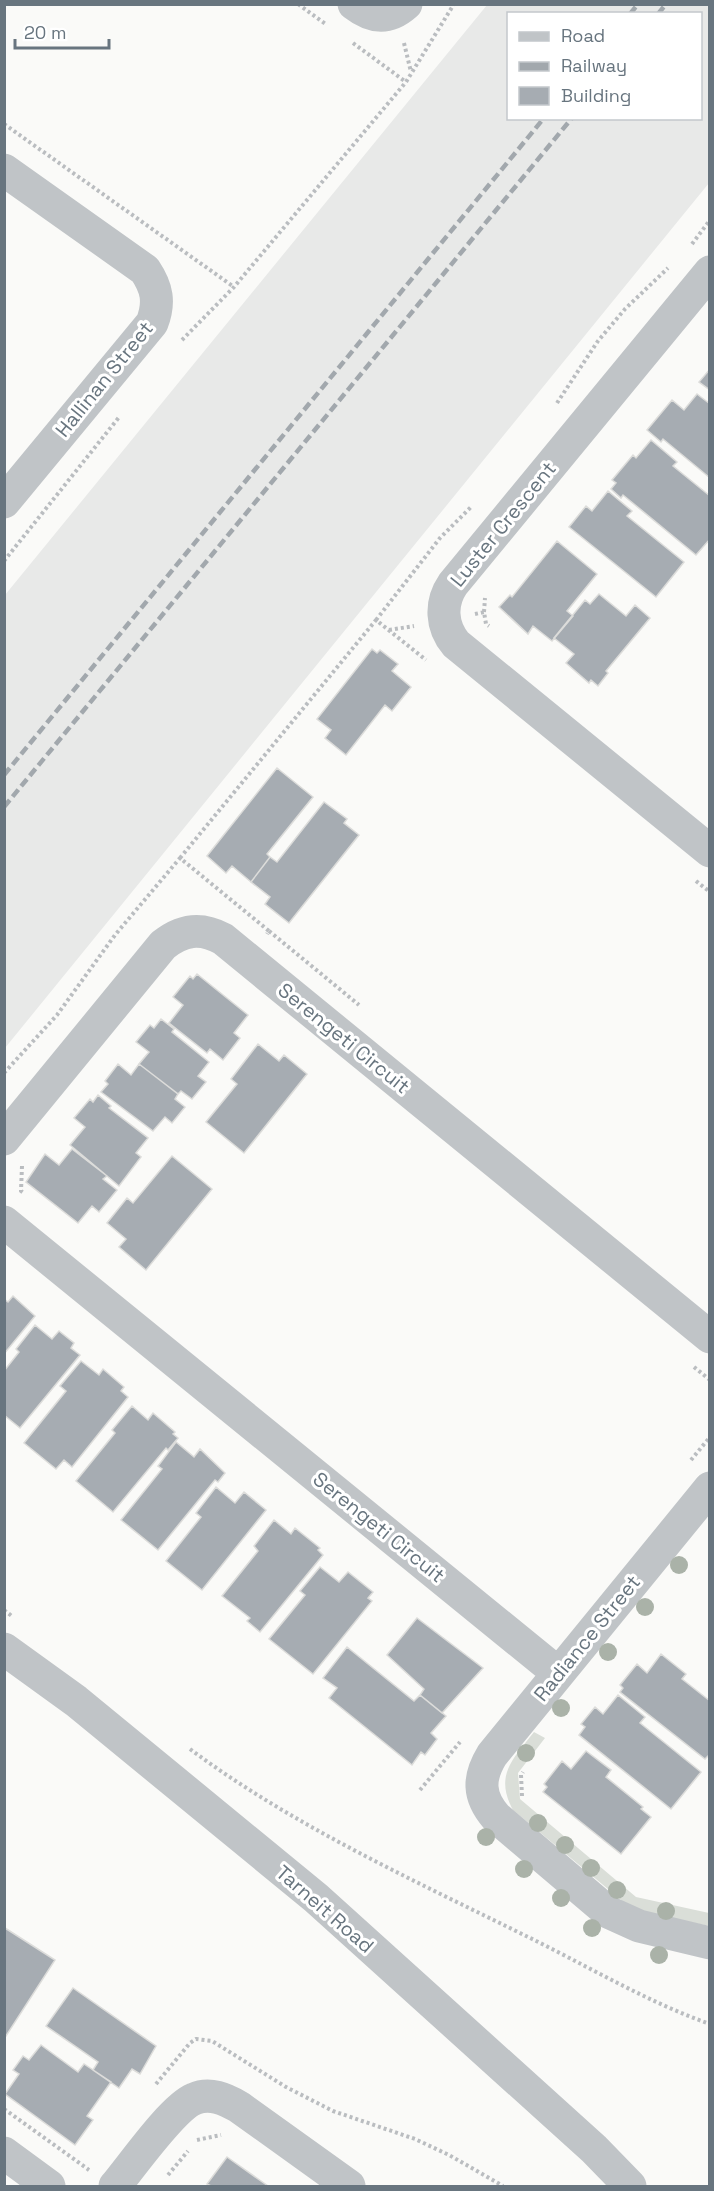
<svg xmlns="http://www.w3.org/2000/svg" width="714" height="2191" viewBox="0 0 714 2191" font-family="'Space Grotesk',sans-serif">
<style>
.built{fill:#e8e9e8;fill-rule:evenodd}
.green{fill:#daded8}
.building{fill:#a6acb2;stroke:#dcdcda;stroke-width:1.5}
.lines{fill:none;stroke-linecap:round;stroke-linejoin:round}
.path{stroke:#babdc0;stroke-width:4;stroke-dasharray:3 3;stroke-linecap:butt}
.minor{stroke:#c0c4c7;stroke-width:33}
.tertiary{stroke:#c0c4c7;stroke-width:33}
.rail{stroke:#a2a8ad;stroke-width:4.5;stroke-dasharray:9 4.5;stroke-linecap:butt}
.tree{fill:#aab2a8}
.labels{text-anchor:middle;stroke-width:6;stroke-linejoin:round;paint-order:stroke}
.street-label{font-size:20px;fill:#68757f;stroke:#fff}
</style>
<rect width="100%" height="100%" fill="#fafaf8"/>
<path class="built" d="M487,5H709V183L5,1048V595ZM508,14H700V118H508Z"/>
<path class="green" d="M534,1732L545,1738L518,1773L520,1799L636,1897L709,1913V1926L647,1913L626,1904L513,1810C494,1775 513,1759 534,1732Z"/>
<path class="building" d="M710,369V390L699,382Z
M697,394L710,404V478L663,439L661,442L647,430L672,400L684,410Z
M651,440L677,462L673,466L710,496V539L696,555L623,495L621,498L611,489L616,483L612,480L633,455L636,458Z
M608,491L632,511L627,516L684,562L656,597L569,527L586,506L592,511Z
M557,541L597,574L567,611L573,616L552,641L533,626L528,634L499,607L510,595L512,597Z
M599,594L626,616L635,605L650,618L606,671L608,673L598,686L591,680L589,683L566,663L574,654L554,638L585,600L590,604Z
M372,649L377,653L380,650L398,664L392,671L411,687L392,711L385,705L346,755L325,738L331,730L317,719Z
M277,768L313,797L267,854L270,857L251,882L232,866L226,873L207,856Z
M324,802L347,819L344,823L359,835L289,923L265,904L270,897L251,882L270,857L277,862Z
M197,974L248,1015L234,1033L240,1038L223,1060L210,1049L207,1053L169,1023L183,1005L173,997L190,976L193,979Z
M161,1019L174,1029L172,1032L209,1062L198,1076L206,1082L192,1099L181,1091L178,1094L139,1064L149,1052L136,1042L150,1025L154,1028Z
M258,1044L279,1061L284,1055L307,1074L244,1153L206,1122L237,1084L231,1079Z
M118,1064L131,1075L139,1064L178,1094L175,1099L185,1107L172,1123L165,1117L153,1131L101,1092L108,1084L105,1081Z
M98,1095L111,1106L109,1108L148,1138L136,1153L141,1157L119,1186L70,1145L85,1127L74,1118L90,1099L93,1102Z
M72,1149L107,1176L103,1179L117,1190L99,1212L92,1206L78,1223L26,1182L45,1154L59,1165Z
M172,1156L212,1189L146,1270L119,1247L126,1239L107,1223L127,1198L133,1203Z
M13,1296L35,1316L4,1354V1299L8,1302Z
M35,1325L52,1339L59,1331L74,1343L71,1348L80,1355L20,1428L4,1415V1371L19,1352L16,1349Z
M81,1361L99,1375L103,1369L124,1387L121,1391L128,1397L72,1467L64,1460L56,1469L24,1443L66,1391L60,1386Z
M132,1406L148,1420L153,1413L175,1432L173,1434L178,1438L168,1450L166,1448L113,1512L76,1481L115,1433L112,1430Z
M176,1442L194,1457L200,1449L225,1473L218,1482L215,1480L158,1550L121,1520L162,1469L158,1466Z
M216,1487L235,1503L244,1492L266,1510L202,1590L166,1561L201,1517L196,1513Z
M274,1520L291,1534L295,1528L320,1548L318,1550L323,1555L260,1632L247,1621L250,1618L222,1596L258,1551L254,1546Z
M320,1567L339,1582L348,1572L373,1592L368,1598L372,1601L313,1674L269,1639L305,1595L300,1591Z
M417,1618L483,1668L442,1713L420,1695L424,1689L387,1655Z
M347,1647L414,1701L420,1695L446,1716L431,1733L437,1739L425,1755L421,1752L412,1765L329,1698L337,1688L323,1678Z
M661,1654L686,1674L682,1679L710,1701V1754L705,1759L620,1692L623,1688L620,1685L637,1664L647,1673Z
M618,1695L645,1717L640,1723L701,1772L671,1809L579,1735L585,1727L581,1724L595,1707L603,1714Z
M586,1751L611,1770L606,1777L643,1807L641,1809L651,1817L621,1854L543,1792L547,1787L544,1784L562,1761L571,1769Z
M5,1928L55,1960L4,2039V1929Z
M73,1988L156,2046L140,2074L132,2069L119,2088L93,2070L98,2062L46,2026Z
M41,2045L78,2072L84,2064L111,2082L87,2116L93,2120L75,2145L5,2094L19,2074L13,2070L23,2056L29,2060Z
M227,2157L268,2186H211L207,2184Z"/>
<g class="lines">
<path class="path" d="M298,4L327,25
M353,43L406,82
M404,43L411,72
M4,124L234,287
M692,244L710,220
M182,340L234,287L406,82L454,4
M557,403L598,341L625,309L668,268
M4,561L120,416
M484,612L485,598
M475,614L484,612L486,624L489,626
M376,620L440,538L472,506
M389,630L414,626
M180,858L376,620L426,660
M696,881L710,892
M269,931L359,1005
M4,1073L57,1015L115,935L180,858L269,931L267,934
M22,1166L21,1191L25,1194
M694,1367L710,1380
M691,1460L710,1437
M4,1610L13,1617
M190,1749C292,1825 411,1879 524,1935C584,1964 647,2002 710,2024
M420,1790L460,1742
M522,1796L521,1775L523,1772
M156,2084L190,2043L196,2039L212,2041L286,2087L333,2111L415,2139L449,2155L503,2186
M4,2109L89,2170
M197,2140L221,2135
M168,2175L188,2151"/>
<path class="minor" d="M354,4C372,18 388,20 406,4
M4,170L145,270C157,288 160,302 152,323L4,502
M710,272L453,584C440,603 441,626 456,644L710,851
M4,1139L163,945C183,929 201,927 223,939L710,1337
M4,1222L558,1673
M710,1488L492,1755C478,1778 478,1796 496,1817L608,1912L639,1926L710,1943
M4,2153L49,2186
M115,2186C132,2166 172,2108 194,2099C210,2092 225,2099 239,2107L349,2186"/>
<path class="tertiary" d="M4,1649L76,1701L316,1898L594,2149L630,2186"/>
<path class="rail" d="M630,14L638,4
M658,14L666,4
M4,775L544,118
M4,807L572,118"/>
</g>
<g class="tree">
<circle cx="679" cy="1565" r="9"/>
<circle cx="645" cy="1607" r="9"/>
<circle cx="608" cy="1652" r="9"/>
<circle cx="561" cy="1708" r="9"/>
<circle cx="526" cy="1753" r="9"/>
<circle cx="538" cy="1823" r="9"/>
<circle cx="486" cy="1837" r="9"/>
<circle cx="565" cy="1845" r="9"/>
<circle cx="591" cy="1868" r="9"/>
<circle cx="524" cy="1869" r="9"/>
<circle cx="617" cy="1890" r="9"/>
<circle cx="561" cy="1898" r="9"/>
<circle cx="666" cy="1911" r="9"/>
<circle cx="592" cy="1928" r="9"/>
<circle cx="659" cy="1955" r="9"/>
</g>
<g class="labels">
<g class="street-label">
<text transform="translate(104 379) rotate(-51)" y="7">Hallinan Street</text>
<text transform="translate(503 524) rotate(-51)" y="7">Luster Crescent</text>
<text transform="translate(344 1038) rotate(39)" y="7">Serengeti Circuit</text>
<text transform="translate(379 1527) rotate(39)" y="7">Serengeti Circuit</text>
<text transform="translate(587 1638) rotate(-51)" y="7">Radiance Street</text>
<text transform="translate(325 1909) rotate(41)" y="7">Tarneit Road</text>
</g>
</g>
<rect width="714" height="2191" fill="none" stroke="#68757f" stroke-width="12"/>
<rect x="507" y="12" width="195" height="108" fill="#ffffff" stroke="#c3c8cc" stroke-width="1.5"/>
<rect x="519" y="32" width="30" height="9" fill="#c0c4c7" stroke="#c3c8cc" stroke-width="1.5"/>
<text x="561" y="42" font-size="18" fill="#68757f">Road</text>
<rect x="519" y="62" width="30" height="9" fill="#a2a8ad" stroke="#c3c8cc" stroke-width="1.5"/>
<text x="561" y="72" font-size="18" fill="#68757f">Railway</text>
<rect x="519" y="87" width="30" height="18" fill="#a6acb2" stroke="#c3c8cc" stroke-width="1.5"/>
<text x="561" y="102" font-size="18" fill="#68757f">Building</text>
<path d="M15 39v9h94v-9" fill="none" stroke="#68757f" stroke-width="3"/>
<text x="24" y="39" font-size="18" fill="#68757f" stroke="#ffffff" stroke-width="4.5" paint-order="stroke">20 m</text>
</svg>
